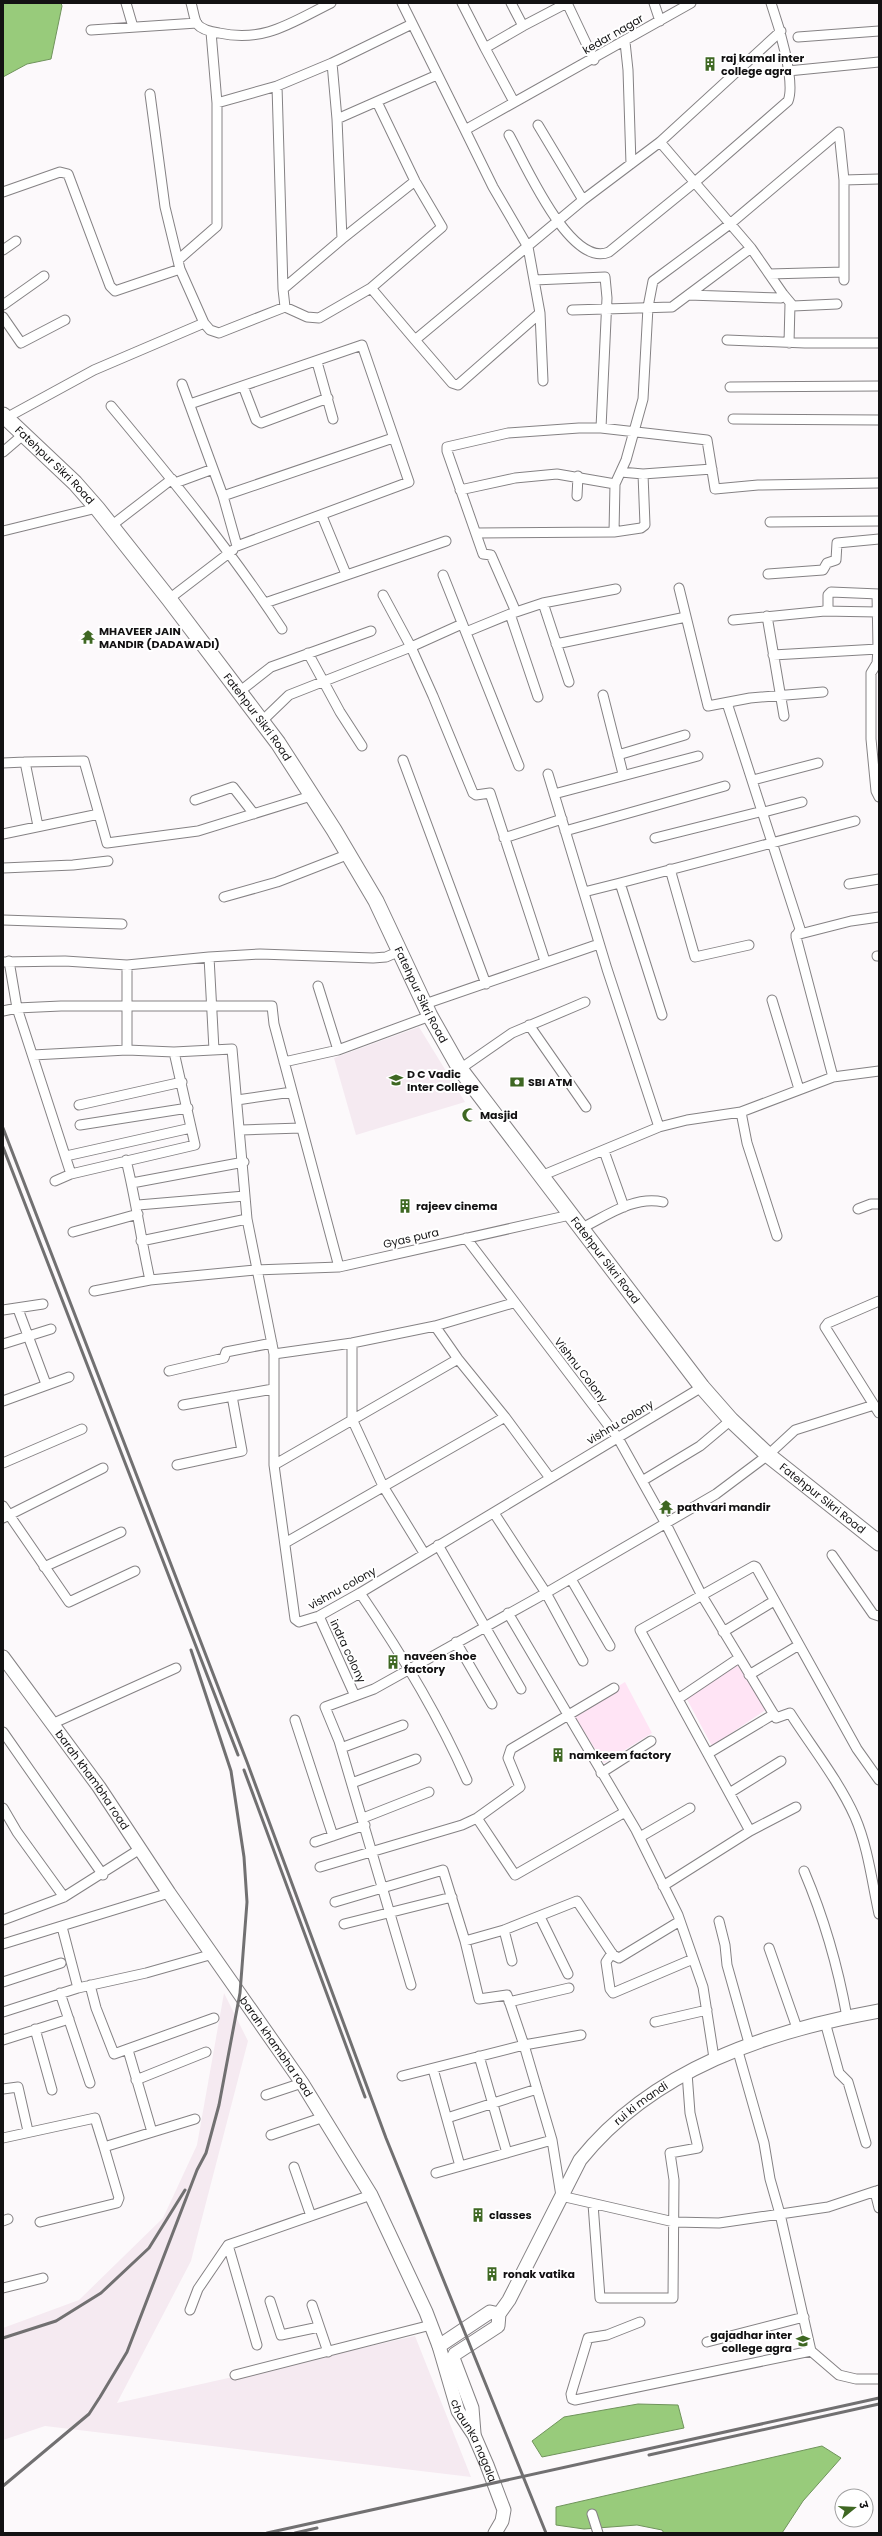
<svg xmlns="http://www.w3.org/2000/svg" width="882" height="2536" viewBox="0 0 882 2536" font-family="Poppins,'Noto Sans Devanagari',sans-serif">
<style>
.built{fill:#f5eaf1}
.green{fill:#ffe4f5}
.water{fill:#98cb7b;stroke:#70945c}
.lines{fill:none;stroke-linecap:round;stroke-linejoin:round}
.street-casing{stroke:#858284;stroke-width:11}
.secondary-casing{stroke:#858284;stroke-width:15}
.primary-casing{stroke:#858284;stroke-width:17}
.street{stroke:#fff;stroke-width:9}
.secondary{stroke:#fff;stroke-width:13}
.primary{stroke:#fff;stroke-width:15}
.rail{stroke:#717071;stroke-width:3}
.labels{text-anchor:middle;stroke-width:4;stroke-linejoin:round;paint-order:stroke}
.street-label{font-size:11px;fill:#131213;stroke:#fff}
.poi-label{font-size:11px;font-weight:bold;fill:#131213;stroke:#fff;text-anchor:start}
</style>
<rect width="100%" height="100%" fill="#fcf9fb"/>
<path class="built" d="M419,1027L465,1102L356,1135L334,1058Z
M224,1993L248,2041L195,2245L191,2261L117,2403L415,2336L471,2477L45,2426L3,2440V2328L79,2300L163,2218L197,2145Z"/>
<path class="green" d="M732,1657L767,1709L712,1746L682,1690Z
M625,1682L652,1733L604,1763L573,1714Z"/>
<path class="water" d="M3,3H61L62,6L51,59L27,64L3,77Z
M638,2404L678,2405L684,2428L542,2457L532,2441L564,2417Z
M822,2446L841,2458L803,2501L782,2533H664L662,2530L637,2525L584,2529L556,2525V2507Z"/>
<g class="lines">
<defs>
<path id="street" d="M126,3L133,27
M191,3C193,9 194,19 197,24C202,30 212,32 219,33C265,43 292,22 331,3
M402,3L465,130L691,3
M462,3L485,48L523,26
M511,3L523,26L567,3
M567,3L594,60
M654,3L660,21
M412,24L332,63L337,119L437,75
M91,30L197,23
M798,37L879,31
M625,42L628,70L631,164
M485,48L514,102
M788,71L879,62
M277,86L283,289L285,307
M150,94L165,207L180,269L204,323L210,330L219,333L285,307L307,317L319,318L371,288
M377,102L415,181L442,227L371,288L415,340L583,200L660,142L781,31
M217,103L277,86L332,63
M337,119L342,239L415,181
M538,125L583,200
M465,130L493,187L528,247L540,313L543,381
M509,135C524,161 570,269 609,252L695,182L788,101C796,82 778,23 771,3
M660,142L751,248L783,294L781,298L688,295
M844,180L879,179
M3,192L60,172L68,174L110,286L115,291L180,269
M3,250L16,241
M178,260L217,226V103L211,32
M769,274L844,272
M534,280L605,277L607,298L601,428
M283,289L342,239
M783,294L793,306L837,304
M3,305L44,276
M572,310L672,307L751,248
M3,317L21,343L65,320
M415,340L452,383L458,385L540,313
M727,340L805,343H879
M789,343L790,304
M317,362L333,419
M182,384L223,496L237,546L409,482L362,345L190,404
M243,386L256,420L261,423L328,398
M730,387L879,386
M111,406C171,478 231,551 282,629
M6,418L94,370L204,323
M733,419L879,420
M3,452L24,434
M621,472L643,474L712,469
M175,483L213,469
M460,490L515,478L557,474L615,484
M223,496L393,438
M577,496L578,476
M322,516L346,574
M770,522L879,521
M111,526L172,479
M3,531L97,508
M614,532L615,484L626,460L643,399L648,307L653,281L730,224L839,132L844,180V280
M476,533L614,532L641,528L645,525L643,474
M768,574L823,570L827,563L836,560L837,543L879,539
M443,575L519,766
M679,588L708,706L750,698L823,692
M877,594L878,649L877,663L871,673V739L876,791L879,797
M383,595L411,647L433,696L473,793L476,795L490,793L545,961
M169,599L233,550
M265,603L446,541
M543,603L569,682
M823,611L877,612
M516,612L491,555L483,554L447,451V447L508,433L579,428H601L707,440L715,489L758,485L879,483
M510,614L538,697
M767,616L784,716
M733,620L825,611L828,609V595L831,592L879,594
M466,632L510,614L543,603L616,589
M556,644L686,617
M308,653L340,712L362,746
M773,655L878,649
M239,692L271,667L371,631
M603,695L623,774
M727,703L800,929L796,937L833,1077
M261,722L289,695L411,647L462,624
M618,755L685,735
M403,760L486,984
M3,763L25,762
M548,774L607,969L659,1127
M753,780L818,763
M554,794L698,756
M195,800L233,787L254,814
M764,812L802,802
M38,826L25,762L84,761L99,814
M565,831L725,786
M3,834L99,814L107,843L198,831L311,796
M504,838L562,819
M655,838L763,811
M3,868L73,865L108,861
M670,869L695,957L749,945
M849,884L879,879
M584,892L620,883
M224,897L277,882L349,854
M3,920L122,924
M796,935L851,921L879,917
M877,956H879
M209,957L214,1050
M9,961L17,1008L71,1174
M3,962L65,961L127,965L209,957L260,954L373,958L386,957L400,951
M318,986L338,1050L430,1016
M772,1000L799,1089
M425,1004L599,944
M3,1011L17,1008L61,1006H272L274,1024L339,1267
M662,1015L620,883L855,821
M529,1025L586,1107
M127,1050V965
M174,1052L232,1049L247,1219L274,1354V1465L295,1619L299,1622L319,1616L360,1593L702,1387
M33,1055L127,1050L174,1052L195,1145L71,1174L55,1181
M284,1062L338,1050
M460,1069L512,1033L585,1002
M237,1100L292,1092
M79,1105L182,1082
M741,1112L747,1143L777,1236
M80,1125L188,1108
M241,1130L301,1128
M604,1151L624,1207
M66,1156L191,1128
M126,1160C136,1200 141,1240 150,1280
M541,1176L659,1127L687,1120L741,1112L833,1077L879,1071
M132,1183L244,1162
M138,1205L245,1196
M858,1209L871,1204H879
M580,1229C605,1217 634,1195 663,1202
M73,1232L138,1214
M466,1238L618,1438L666,1524L701,1594L776,1718L790,1713C811,1746 839,1781 855,1817C868,1847 872,1882 879,1914
M141,1241L247,1219
M94,1291L150,1280L255,1270L339,1267L570,1215
M879,1301L828,1323L825,1327L879,1413
M18,1309L46,1384
M3,1310L43,1304
M435,1326L458,1359L505,1417
M352,1343V1419L383,1486L424,1553
M3,1344L51,1329
M274,1354L352,1343L435,1326L513,1303
M169,1371L224,1358L226,1352L272,1343
M3,1401L69,1377
M183,1405L273,1389
M3,1463L82,1429
M177,1465L242,1451L232,1396
M274,1465L458,1359
M642,1481L700,1446L731,1420
M3,1506L69,1602L135,1571
M494,1513L546,1593L583,1661
M3,1518L103,1468
M285,1543L505,1417L550,1478
M438,1545L521,1689
M832,1555L873,1614L879,1616
M44,1567L121,1532
M571,1579L610,1646
M360,1593C401,1653 438,1714 467,1780
M508,1613L636,1830L678,1915L703,1987L714,2058
M319,1616L355,1696
M723,1632L774,1601
M456,1642L492,1704
M749,1675L799,1645
M678,1699L739,1658
M295,1720L333,1836
M54,1723L176,1668
M3,1732L103,1875
M341,1748L403,1725
M709,1753L774,1714
M601,1773L651,1741
M352,1783L416,1759
M731,1792L781,1761
M3,1808L17,1832L64,1897
M363,1818L429,1792
M477,1818L515,1875L625,1812
M750,1831L640,1630L754,1566L756,1567L857,1749L879,1780
M640,1837L690,1808
M315,1842L365,1825
M320,1867L462,1825L477,1818L520,1787L508,1758L511,1749L614,1688
M804,1871C824,1918 838,1967 847,2017
M663,1886L750,1831L796,1807
M335,1902L443,1870L465,1941L479,1999L507,1995L524,2045L581,2035
M540,1917L568,1974
M3,1920L64,1897L140,1849
M719,1921L725,1945L727,1965L749,2043
M344,1924L452,1897
M62,1927L78,1988L146,1973L213,1954
M504,1930L512,1961
M465,1941L504,1930L577,1901L613,1955L619,1958L680,1921
M3,1944L169,1893
M769,1948L797,2028
M612,1953L606,1962L610,1989L613,1993L693,1959
M3,1982L61,1963
M90,1985L96,2008L114,2054L214,2018
M411,1985L339,1741L325,1707L374,1689L546,1593L716,1494L768,1455L795,1430L874,1405
M60,1993L90,2083
M509,2002L569,1988
M3,2012L78,1988
M655,2022L707,2010
M825,2022L839,2073L848,2082L866,2143
M35,2029L52,2090
M3,2040L69,2019
M737,2048L764,2143L770,2179L780,2214L811,2351L839,2375L856,2379H879
M128,2050L152,2132
M479,2056L507,2153
M433,2069L460,2166
M402,2076L524,2045L552,2140L436,2173
M136,2080L206,2052
M3,2089L18,2087L28,2131
M266,2095L302,2083
M447,2118L537,2089
M271,2135L324,2117
M3,2138L95,2118L104,2147
M552,2140L561,2196L674,2222L719,2223L828,2207L876,2191
M294,2167L311,2216
M879,2190L875,2192L879,2208
M593,2204L600,2298H673L674,2180L670,2153L698,2148L690,2113L687,2073
M3,2221L8,2219
M40,2222L117,2203L119,2198L104,2147L195,2119
M228,2245L257,2345
M3,2288L43,2278
M270,2301L281,2335L319,2327
M312,2305L328,2352
M190,2310L198,2289L228,2245L371,2195
M640,2322L607,2335L588,2338L571,2394L572,2399L575,2400L811,2351
M707,2342L804,2317
M235,2375L431,2325
M592,2514L598,2533"/>
<g id="secondary">
<path id="s1" d="M3,1657L99,1787L169,1893L302,2083L371,2195L426,2312L439,2346L458,2411L474,2435L487,2465L504,2510L502,2521L495,2533"/>
<path d="M439,2346L490,2312L499,2314"/>
<path id="s2" d="M474,2433L472,2408L453,2358L455,2354L498,2326L499,2314L509,2300L580,2160C653,2069 768,2031 879,2011"/>
</g>
<g id="primary">
<path id="s3" d="M3,415L75,483L97,508L169,599L278,743L334,830L376,901L430,1016L460,1069L702,1387L731,1420L768,1455L879,1543"/>
</g>
</defs>
<use href="#street" class="street-casing"/>
<use href="#secondary" class="secondary-casing"/>
<use href="#primary" class="primary-casing"/>
<use href="#street" class="street"/>
<use href="#secondary" class="secondary"/>
<use href="#primary" class="primary"/>
<path class="rail" d="M3,1128L247,1762L386,2138L546,2533
M3,1147L238,1755
M244,1770L365,2097
M3,2338L56,2321L101,2293L149,2248L185,2190
M649,2455L879,2404
M3,2486L89,2414L100,2397L127,2352L197,2170L206,2153L219,2105L240,1993L247,1902L244,1857L231,1771L191,1650
M267,2533L879,2398
M295,2533L317,2528"/>
</g>
<defs>
<symbol id="building-bare" viewBox="-9 -9 18 18"><path d="M-4-6H4V6H1V3H-1V6H-4ZM-2.5-4.3h1.7v1.8h-1.7ZM.8-4.3h1.7v1.8H.8ZM-2.5-1h1.7V.8h-1.7ZM.8-1h1.7V.8H.8Z" fill="#3e6722" stroke="#fff" stroke-width="2.5" paint-order="stroke"/></symbol>
<symbol id="temple-bare" viewBox="-9 -9 18 18"><path d="M0-6L5-2H3V0L6.5 2.5H4V6H1.5V3h-3V6H-4V2.5H-6.5L-3 0V-2H-5Z" fill="#3e6722" stroke="#fff" stroke-width="2.5" paint-order="stroke"/></symbol>
<symbol id="university-bare" viewBox="-9 -9 18 18"><path d="M0-5L7-2L0 1L-7-2ZM-4 1L0 2.5L4 1V4Q0 6-4 4Z" fill="#3e6722" stroke="#fff" stroke-width="2.5" paint-order="stroke"/></symbol>
<symbol id="bank-bare" viewBox="-9 -9 18 18"><path d="M-6-4H6V4H-6ZM0-2.3a2.3 2.3 0 1 0 0 4.6a2.3 2.3 0 1 0 0-4.6Z" fill="#3e6722" stroke="#fff" stroke-width="2.5" paint-order="stroke"/></symbol>
<symbol id="mosque-bare" viewBox="-9 -9 18 18"><path d="M3.5-4.9A6 6 0 1 0 3.5 4.9A5 5 0 1 1 3.5-4.9Z" fill="#3e6722" stroke="#fff" stroke-width="2.5" paint-order="stroke"/></symbol>
</defs>
<g fill-rule="evenodd">
<use href="#building-bare" x="700" y="54" width="20" height="20"/>
<use href="#temple-bare" x="78" y="627" width="20" height="20"/>
<use href="#university-bare" x="386" y="1070" width="20" height="20"/>
<use href="#bank-bare" x="507" y="1072" width="20" height="20"/>
<use href="#mosque-bare" x="459" y="1105" width="20" height="20"/>
<use href="#building-bare" x="395" y="1196" width="20" height="20"/>
<use href="#temple-bare" x="656" y="1497" width="20" height="20"/>
<use href="#building-bare" x="383" y="1652" width="20" height="20"/>
<use href="#building-bare" x="548" y="1745" width="20" height="20"/>
<use href="#building-bare" x="468" y="2205" width="20" height="20"/>
<use href="#building-bare" x="482" y="2264" width="20" height="20"/>
<use href="#university-bare" x="793" y="2331" width="20" height="20"/>
</g>
<g class="labels">
<g class="street-label">
<text transform="translate(613 34) rotate(-30)" y="4">kedar nagar</text>
<text dy="4" stroke="none"><textPath href="#s3" startOffset="72">Fatehpur Sikri Road</textPath></text>
<text dy="4" stroke="none"><textPath href="#s3" startOffset="396">Fatehpur Sikri Road</textPath></text>
<text dy="4" stroke="none"><textPath href="#s3" startOffset="719">Fatehpur Sikri Road</textPath></text>
<text transform="translate(411 1238) rotate(-13)" y="4">Gyas pura</text>
<text dy="4" stroke="none"><textPath href="#s3" startOffset="1043">Fatehpur Sikri Road</textPath></text>
<text transform="translate(581 1370) rotate(52)" y="4">Vishnu Colony</text>
<text transform="translate(620 1422) rotate(-31)" y="4">vishnu colony</text>
<text dy="4" stroke="none"><textPath href="#s3" startOffset="1367">Fatehpur Sikri Road</textPath></text>
<text transform="translate(342 1588) rotate(-29)" y="4">vishnu colony</text>
<text transform="translate(348 1651) rotate(65)" y="4">indra colony</text>
<text dy="4" stroke="none"><textPath href="#s1" startOffset="152">barah khambha road</textPath></text>
<text dy="4" stroke="none"><textPath href="#s1" startOffset="476">barah khambha road</textPath></text>
<text dy="4" stroke="none"><textPath href="#s2" startOffset="404">rui ki mandi</textPath></text>
<text dy="4" stroke="none"><textPath href="#s1" startOffset="919">chaunka nagala</textPath></text>
</g>
<g class="poi-label">
<text x="721" y="62">raj kamal inter<tspan x="721" dy="13">college agra</tspan></text>
<text x="99" y="635">MHAVEER JAIN<tspan x="99" dy="13">MANDIR (DADAWADI)</tspan></text>
<text x="407" y="1078">D C Vadic<tspan x="407" dy="13">Inter College</tspan></text>
<text x="528" y="1086">SBI ATM</text>
<text x="480" y="1119">Masjid</text>
<text x="416" y="1210">rajeev cinema</text>
<text x="677" y="1511">pathvari mandir</text>
<text x="404" y="1660">naveen shoe<tspan x="404" dy="13">factory</tspan></text>
<text x="569" y="1759">namkeem factory</text>
<text x="489" y="2219">classes</text>
<text x="503" y="2278">ronak vatika</text>
<text x="792" y="2339" text-anchor="end">gajadhar inter<tspan x="792" dy="13">college agra</tspan></text>
</g>
</g>
<rect width="882" height="2536" fill="none" stroke="#131213" stroke-width="8"/>
<g transform="translate(854 2508) rotate(72)"><circle r="19" fill="#ffffff" stroke="#a1a0a1"/>
<path d="M0-3L7 15L0 10L-7 15Z" fill="#3e6722"/>
<text y="-6" font-size="11" font-weight="bold" text-anchor="middle" fill="#131213">उ</text>
</g>
</svg>
